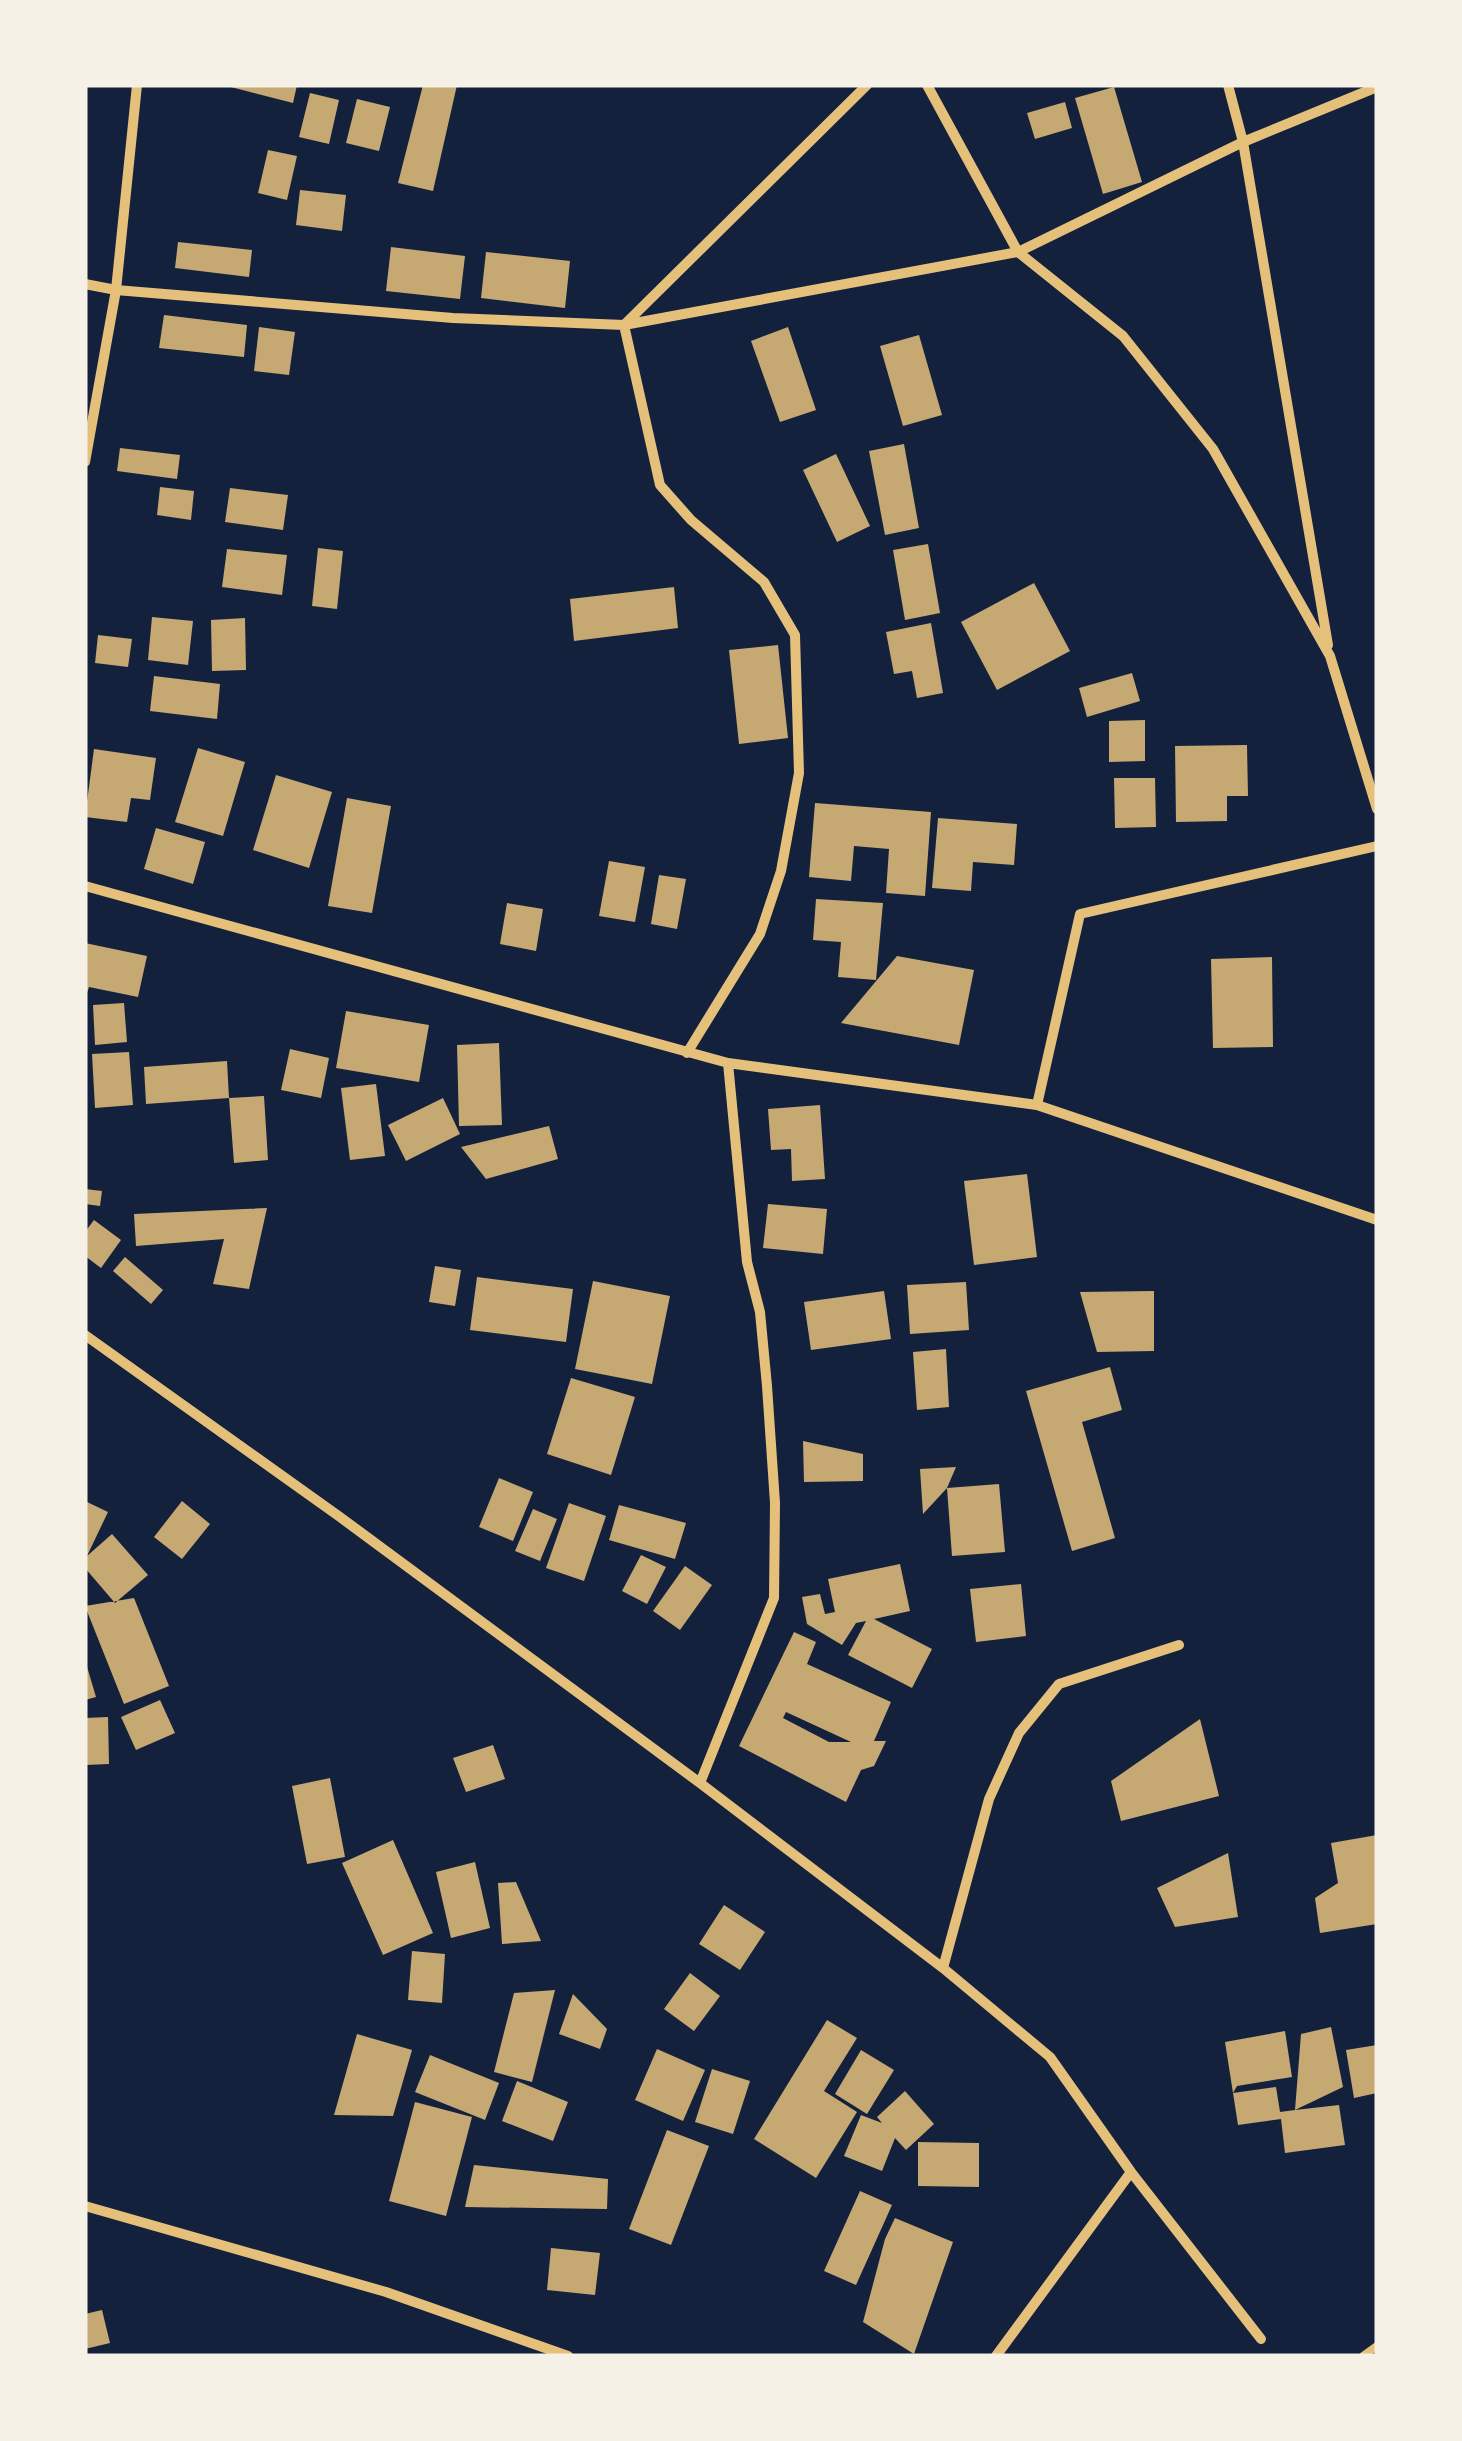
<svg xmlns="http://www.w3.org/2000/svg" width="1462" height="2441" viewBox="0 0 1462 2441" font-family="'Times New Roman',serif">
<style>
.building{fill:#c6a872;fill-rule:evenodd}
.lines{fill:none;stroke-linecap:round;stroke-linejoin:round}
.service{stroke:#e5c07b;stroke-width:8}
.minor{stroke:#e5c07b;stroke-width:10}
</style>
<rect width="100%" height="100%" fill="#14213d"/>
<path class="building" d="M223,85H297L293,103Z
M423,85H457L433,191L398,183Z
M1114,87L1142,182L1103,194L1075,98Z
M310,93L339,100L329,144L299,137Z
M357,99L390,107L379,151L346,143Z
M1065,102L1072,128L1035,139L1027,113Z
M268,150L297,156L287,200L258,193Z
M300,190L346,195L342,231L296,225Z
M178,242L252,250L249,277L175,268Z
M391,247L465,256L460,299L386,291Z
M486,252L570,261L565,308L481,298Z
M164,315L247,325L244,357L159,348Z
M259,327L295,332L289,375L254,371Z
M788,327L816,410L780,422L751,341Z
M919,335L942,415L903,426L880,346Z
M904,444L919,528L885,535L869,451Z
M120,448L180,455L177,479L117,471Z
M836,454L870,526L837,542L803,470Z
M160,487L194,491L191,520L157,515Z
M230,488L288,495L283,530L225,522Z
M928,544L940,613L905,620L893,550Z
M318,548L343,551L337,609L312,606Z
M227,549L287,555L282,595L222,587Z
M1034,583L1070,651L997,690L961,622Z
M674,587L678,628L574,641L570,599Z
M152,617L193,621L188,665L148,660Z
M245,618L246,670L212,671L211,620Z
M931,623L943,693L917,698L912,671L894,674L886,632Z
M98,635L132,639L128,667L95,663Z
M778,645L788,738L739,744L729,650Z
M1132,673L1140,701L1087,717L1079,688Z
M154,676L220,684L217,719L150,711Z
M1145,720V761L1109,762V721Z
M1247,745L1248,796H1227V821L1176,822L1175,746Z
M198,748L245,762L223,836L175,822Z
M94,749L156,758L150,800L131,798L127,822L85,817Z
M276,775L332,792L309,868L253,850Z
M1114,778H1155L1156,827L1115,828Z
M347,798L391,806L372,913L328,906Z
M815,803L931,812L925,896L886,893L889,849L854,846L851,881L809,877Z
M938,818L1017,824L1014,865L973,862L971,891L932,888Z
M156,828L205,842L193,884L144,869Z
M609,861L645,867L635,922L599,916Z
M659,875L686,879L677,929L651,924Z
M816,899L883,903L876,980L838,977L841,942L813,940Z
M507,903L543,909L536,951L500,944Z
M85,943L147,956L138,997L89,987L85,999Z
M897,956L974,970L959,1045L841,1023Z
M1272,957L1273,1047L1213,1048L1211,959Z
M124,1003L127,1042L95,1045L93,1005Z
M346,1011L429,1025L419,1082L336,1068Z
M499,1043L502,1125L459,1126L457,1045Z
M290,1049L329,1058L321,1098L281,1090Z
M129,1052L133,1105L95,1108L92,1054Z
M227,1061L229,1098L146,1104L144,1067Z
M376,1084L385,1156L350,1160L341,1088Z
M264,1096L268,1160L234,1163L229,1098Z
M443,1098L460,1134L406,1161L388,1125Z
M820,1105L825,1179L792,1181L791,1149L771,1150L768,1109Z
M549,1126L558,1159L486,1179L461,1147Z
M1027,1174L1037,1257L974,1265L964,1181Z
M85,1189L102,1191L100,1206L85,1204Z
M768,1204L827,1209L823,1254L763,1248Z
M267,1208L249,1289L213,1284L224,1239L136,1246L134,1214Z
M94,1220L121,1240L101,1268L85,1256V1232Z
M125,1257L163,1290L151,1304L113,1271Z
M435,1266L461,1270L455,1306L429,1302Z
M477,1277L573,1289L566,1342L470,1330Z
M593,1281L670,1296L652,1384L575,1369Z
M966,1282L969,1330L910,1334L907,1285Z
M884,1291L891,1339L811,1350L804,1302Z
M1154,1291V1351L1097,1352L1080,1292Z
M946,1349L949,1407L917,1410L913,1352Z
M1110,1367L1122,1410L1082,1422L1115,1538L1072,1551L1026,1391Z
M571,1378L635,1397L611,1475L547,1454Z
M803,1441L863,1454V1481L804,1482Z
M956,1467L947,1488L923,1514L920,1469Z
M499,1478L533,1492L513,1541L479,1527Z
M999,1484L1005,1552L952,1556L947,1488Z
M85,1501L108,1512L87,1556L112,1534L148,1575L115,1603L85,1568Z
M182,1501L210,1524L182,1559L154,1537Z
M569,1503L606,1516L584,1581L546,1568Z
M619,1505L686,1523L675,1559L609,1540Z
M533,1509L557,1519L540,1561L515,1551Z
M641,1555L666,1567L647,1604L622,1591Z
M900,1564L910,1611L874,1619L932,1649L912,1688L848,1655L866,1621L856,1623L842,1645L807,1624L802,1597L820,1594L825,1614L835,1612L828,1579Z
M685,1566L712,1585L680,1630L653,1611Z
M1021,1584L1026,1636L976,1642L970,1589Z
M134,1598L169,1686L124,1704L85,1606Z
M794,1632L816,1642L807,1664L891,1702L874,1741H886L874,1766L861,1770L846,1802L739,1746ZM786,1712L851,1742H829L783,1718Z
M85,1660L96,1697L85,1700Z
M160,1700L175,1733L136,1750L121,1717Z
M108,1717L109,1764L85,1765V1718Z
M1200,1719L1219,1796L1121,1821L1111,1781Z
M493,1745L505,1779L466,1792L453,1758Z
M330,1778L345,1857L307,1864L292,1786Z
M1377,1835V1924L1320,1933L1315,1898L1338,1883L1331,1843Z
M393,1840L433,1933L383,1955L342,1863Z
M1228,1853L1238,1917L1175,1927L1157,1888Z
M475,1862L490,1928L451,1938L436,1872Z
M516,1882L541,1941L502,1944L498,1883Z
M724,1905L765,1932L740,1970L699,1944Z
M412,1951L445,1954L442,2003L408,2000Z
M690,1973L720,1996L694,2031L664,2009Z
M555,1990L532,2082L494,2072L514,1993Z
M573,1994L607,2029L600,2049L559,2034Z
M827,2020L857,2038L824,2091L857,2112L816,2178L754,2139Z
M1331,2027L1343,2087L1295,2110L1339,2105L1345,2145L1285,2153L1281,2119L1238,2125L1233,2093L1276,2087L1280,2112L1295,2110L1301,2034Z
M1285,2031L1292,2077L1237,2086L1233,2093L1225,2042Z
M357,2034L412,2050L393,2116L334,2115Z
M1377,2045V2093L1354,2098L1346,2050Z
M657,2049L705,2070L683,2121L635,2100Z
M861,2050L894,2070L867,2114L835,2094Z
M430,2055L499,2083L485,2120L415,2092Z
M712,2069L750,2081L733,2134L695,2122Z
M517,2081L568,2102L553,2141L502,2121Z
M905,2091L934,2124L906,2150L895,2138L882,2171L844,2156L861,2115L882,2123L877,2117Z
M415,2102L472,2117L446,2216L389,2201Z
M667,2130L709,2146L671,2245L629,2229Z
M918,2142L979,2143V2187L918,2186Z
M474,2165L608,2179L607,2209L465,2207Z
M860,2191L892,2205L856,2285L824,2271Z
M895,2218L953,2242L914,2354L863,2322L885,2239Z
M551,2248L600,2253L595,2295L547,2290Z
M102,2310L110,2343L85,2349V2314Z"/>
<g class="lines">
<path class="service" d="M1363,2356L1377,2346"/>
<path class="minor" d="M927,85L1018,252L1123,336L1213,449L1330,656L1377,809
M1228,85L1243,142L1328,645
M85,284L116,290L453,318L624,325L1018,252L1243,142L1377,87
M85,462L116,290L137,85
M85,886L728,1063L1037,1105L1080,914L1377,846
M687,1053L760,934L781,871L799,773L795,635L764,582L691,520L660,485L624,325L867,85
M1037,1105L1377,1220
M85,1335L340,1517L700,1783L943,1968L1050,2057L1131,2172L1261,2339
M700,1783L774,1598L775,1503L767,1386L760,1312L747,1262L728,1063
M943,1968L989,1799L1019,1733L1059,1684L1179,1645
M85,2206L386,2292L568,2356
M996,2356L1131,2172"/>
</g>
<rect width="1462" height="2441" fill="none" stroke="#f6f1e7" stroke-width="175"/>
</svg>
